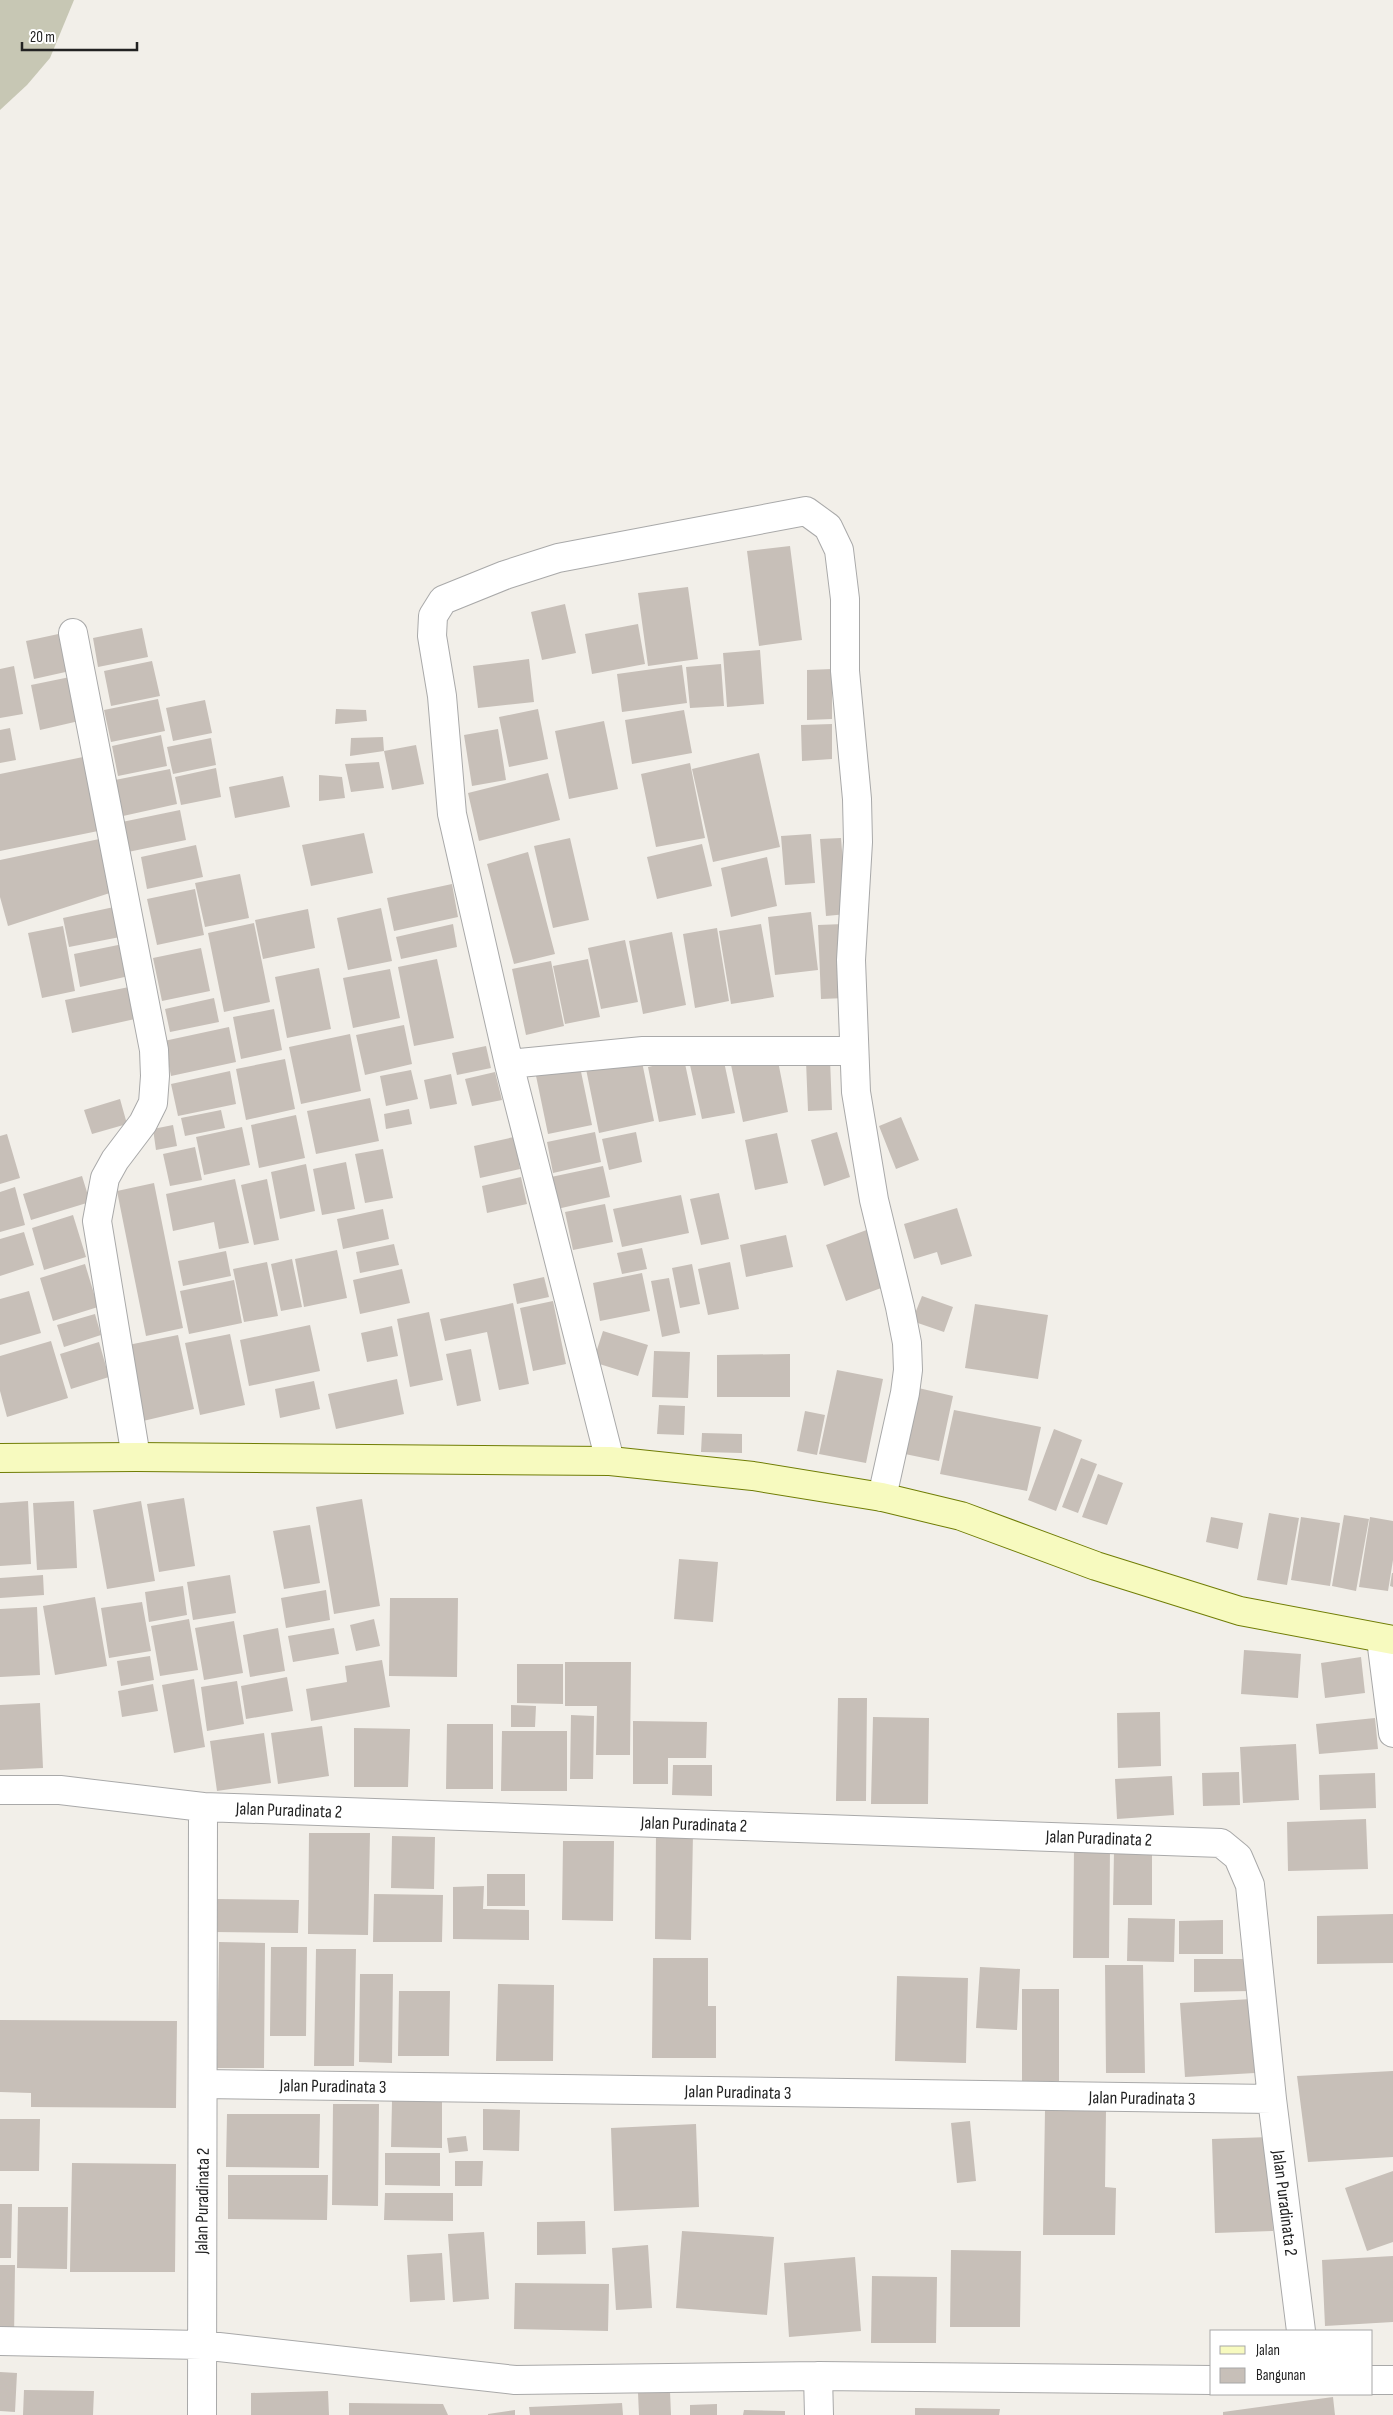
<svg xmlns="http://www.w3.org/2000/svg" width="1393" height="2415" viewBox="0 0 1393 2415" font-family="'Sofia Sans Condensed',sans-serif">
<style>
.construction{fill:#c7c7b4}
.building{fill:#c7bfb8}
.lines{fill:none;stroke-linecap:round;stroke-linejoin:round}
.minor-casing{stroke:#a9a9a9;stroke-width:30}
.secondary-casing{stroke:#707d05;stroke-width:30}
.minor{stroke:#fff;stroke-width:28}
.secondary{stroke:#f7fabf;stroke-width:28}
.labels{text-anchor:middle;stroke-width:5;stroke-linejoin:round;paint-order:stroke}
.street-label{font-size:18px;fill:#222;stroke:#fff}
</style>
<rect width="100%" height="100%" fill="#f2efe9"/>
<path class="construction" d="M0,0H74L50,58L27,85L0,110Z"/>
<path class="building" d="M790,546L802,640L759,646L747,551Z
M688,587L698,659L648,666L638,593Z
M565,604L576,653L542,660L531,612Z
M638,624L645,664L592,674L585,634Z
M142,628L148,657L98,667L93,638Z
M63,633L70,671L34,679L26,641Z
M760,650L764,704L727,707L723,653Z
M529,659L534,702L478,708L473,666Z
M152,661L160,696L111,706L104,671Z
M721,664L724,706L690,708L686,667Z
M682,665L687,703L622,712L617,674Z
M14,666L23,714L0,718V669Z
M832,669V719L807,720V670Z
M70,677L79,721L40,730L31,685Z
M158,699L165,731L111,742L104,710Z
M205,700L212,733L173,741L166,708Z
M336,709L366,710L367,721L335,724Z
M538,709L548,759L509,767L499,717Z
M684,710L692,753L632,764L625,720Z
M604,721L618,789L569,799L555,731Z
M832,724V759L802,761L801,725Z
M10,728L16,760L0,763V730Z
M498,729L506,780L472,786L464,735Z
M161,735L167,766L118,776L112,746Z
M383,737L384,751L416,745L424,784L392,790L384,751L350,756L351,738Z
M211,738L216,765L173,774L167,747Z
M759,753L780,847L713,862L692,769Z
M88,756L103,830L0,851V774Z
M379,762L384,788L351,792L345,764Z
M690,763L705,838L656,847L641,774Z
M216,768L221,797L181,805L175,777Z
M170,769L177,804L123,816L115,780Z
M548,773L560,820L479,841L468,793Z
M319,775L342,777L345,798L319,801Z
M283,776L290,807L235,818L229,787Z
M180,810L186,840L128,852L122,822Z
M364,833L373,873L311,886L302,845Z
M811,834L815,883L785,885L781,836Z
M104,838L116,891L8,926L0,897V860Z
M570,838L589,920L553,928L534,846Z
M841,838L847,914L826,916L820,839Z
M702,844L712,886L657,899L647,857Z
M196,845L203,877L147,889L141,857Z
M528,852L555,954L514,964L487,864Z
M767,857L777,906L731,917L721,868Z
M240,874L249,918L205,927L195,883Z
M452,884L458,917L394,931L387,898Z
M195,889L204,935L157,945L147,899Z
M114,907L120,937L69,947L63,918Z
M381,908L392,961L348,970L337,918Z
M308,909L315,948L263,959L255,920Z
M811,912L818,970L775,975L768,917Z
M254,923L270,1002L224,1012L208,933Z
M453,924L457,947L401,959L396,937Z
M761,924L774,997L731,1004L719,931Z
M844,924L846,998L821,999L818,925Z
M63,926L75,991L42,998L28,933Z
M717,928L729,1001L695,1008L683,934Z
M672,932L686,1005L643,1014L629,941Z
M625,940L638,1002L601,1009L588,948Z
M123,944L129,976L80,987L74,954Z
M201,948L210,991L162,1001L153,958Z
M437,959L454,1038L414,1046L398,967Z
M588,959L600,1017L565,1024L553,966Z
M551,961L564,1026L526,1035L512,969Z
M319,968L331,1029L287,1038L275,977Z
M390,969L400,1018L353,1028L343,978Z
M129,987L135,1019L72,1033L65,1000Z
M214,998L219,1022L170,1032L165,1009Z
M274,1009L282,1050L241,1059L233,1017Z
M404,1025L412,1064L365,1075L356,1035Z
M229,1027L236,1062L171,1076L164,1041Z
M350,1034L361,1091L301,1104L289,1047Z
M486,1046L491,1068L457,1075L452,1053Z
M776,1051L788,1112L743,1122L730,1060Z
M641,1057L654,1121L599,1133L586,1069Z
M723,1057L735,1113L702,1119L690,1065Z
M285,1059L295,1109L246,1120L236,1069Z
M684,1059L696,1115L659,1122L648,1067Z
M830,1059L832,1110L808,1111L806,1061Z
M579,1062L592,1125L548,1134L535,1071Z
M411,1070L418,1099L386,1106L380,1076Z
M230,1071L236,1104L178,1116L171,1084Z
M495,1072L502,1100L472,1106L465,1079Z
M451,1074L457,1104L430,1109L424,1080Z
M370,1098L379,1141L316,1154L307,1111Z
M120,1099L127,1124L92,1134L84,1110Z
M409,1109L412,1124L386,1129L384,1114Z
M221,1110L225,1128L185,1136L181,1118Z
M296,1115L305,1158L259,1168L251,1125Z
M901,1117L919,1160L896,1169L879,1126Z
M173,1125L177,1146L156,1150L153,1129Z
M242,1127L250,1165L204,1175L196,1137Z
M595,1132L601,1162L553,1173L547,1142Z
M636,1132L642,1162L609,1170L602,1139Z
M837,1132L850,1177L824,1186L811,1140Z
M777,1133L788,1183L755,1190L745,1140Z
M7,1134L20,1178L0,1184V1136Z
M514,1137L520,1169L480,1178L474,1146Z
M195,1147L202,1180L170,1186L163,1154Z
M383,1149L393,1198L365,1203L355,1154Z
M346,1162L355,1209L322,1215L313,1169Z
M306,1164L315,1211L280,1219L271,1172Z
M603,1166L610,1197L557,1209L551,1177Z
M82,1176L90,1202L31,1220L23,1194Z
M521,1177L527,1204L487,1213L482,1186Z
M235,1179L249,1243L219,1249L214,1222L173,1231L166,1194Z
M267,1179L279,1240L254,1245L241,1185Z
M154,1183L183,1328L146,1336L117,1191Z
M15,1187L25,1225L0,1232V1192Z
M719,1193L729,1239L701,1245L690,1199Z
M681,1195L689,1233L622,1247L613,1209Z
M605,1204L613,1242L573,1250L565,1212Z
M957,1208L972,1256L941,1265L937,1252L914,1259L904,1224Z
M383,1209L389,1239L343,1249L337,1219Z
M73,1215L86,1257L44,1270L32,1228Z
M872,1228L892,1284L846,1301L826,1245Z
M24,1232L34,1265L0,1276V1239Z
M786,1235L793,1267L746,1277L740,1245Z
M394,1244L399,1265L360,1273L356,1252Z
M642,1248L647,1269L622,1274L617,1253Z
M337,1250L347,1298L304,1307L295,1259Z
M226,1251L231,1276L183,1286L178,1261Z
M292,1259L302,1307L281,1311L271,1264Z
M267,1262L278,1316L244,1322L233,1269Z
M730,1262L739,1309L708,1315L698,1269Z
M85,1264L98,1307L53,1321L40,1278Z
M692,1264L700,1304L680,1308L672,1268Z
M402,1269L410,1303L360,1314L353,1280Z
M642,1273L650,1311L600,1321L593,1283Z
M544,1277L549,1297L517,1304L513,1284Z
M669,1278L680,1333L662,1337L651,1281Z
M234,1280L242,1323L189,1334L180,1291Z
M29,1291L41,1333L0,1345V1299Z
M922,1296L953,1307L944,1332L912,1321Z
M553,1301L566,1364L533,1371L520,1308Z
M513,1303L529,1384L499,1390L487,1332L445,1341L440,1319Z
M975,1304L1048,1315L1038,1379L965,1368Z
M429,1312L443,1380L410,1387L397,1319Z
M95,1314L101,1335L64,1347L57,1325Z
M310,1325L320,1371L249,1386L240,1340Z
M392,1326L398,1356L367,1362L361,1333Z
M603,1331L648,1345L638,1376L593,1362Z
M230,1334L245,1405L200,1415L185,1343Z
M178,1335L194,1409L143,1421L128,1345Z
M51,1341L68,1398L7,1417L0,1391V1356Z
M99,1342L109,1377L71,1389L60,1354Z
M471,1349L481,1401L457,1406L446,1354Z
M654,1351L690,1352L688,1398L652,1397Z
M790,1354V1397H717V1355Z
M837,1370L883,1379L866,1463L819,1454Z
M397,1379L404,1414L336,1429L328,1394Z
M314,1381L320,1409L280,1418L275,1389Z
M914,1387L953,1396L939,1461L900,1453Z
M659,1405L685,1406L684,1435L657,1434Z
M954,1410L1041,1427L1027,1491L940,1474Z
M805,1411L825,1415L817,1455L797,1451Z
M1054,1429L1082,1440L1056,1511L1028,1500Z
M702,1433L742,1434V1453L701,1452Z
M1081,1458L1097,1464L1078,1513L1062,1507Z
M1098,1474L1123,1483L1107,1525L1082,1517Z
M184,1498L195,1566L159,1572L147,1504Z
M362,1499L380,1606L334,1614L316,1507Z
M28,1501L31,1564L0,1566V1503Z
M74,1501L77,1568L37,1570L33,1503Z
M141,1501L155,1581L107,1589L93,1510Z
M1269,1513L1299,1518L1287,1585L1257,1580Z
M1344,1515L1369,1519L1356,1591L1332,1586Z
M1211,1517L1243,1523L1238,1549L1206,1542Z
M1301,1517L1340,1523L1330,1586L1291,1580Z
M1370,1517L1393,1521V1560L1388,1591L1359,1587Z
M310,1525L320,1583L284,1589L273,1531Z
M679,1559L718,1562L713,1622L674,1619Z
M1392,1573H1393V1587L1390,1586Z
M43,1575L44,1595L0,1598V1578Z
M230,1575L236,1613L193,1620L187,1582Z
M183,1586L187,1615L149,1622L145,1592Z
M326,1590L330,1620L286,1628L281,1598Z
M95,1597L107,1666L55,1675L43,1606Z
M390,1598H458L457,1677L389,1676Z
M142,1602L151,1651L109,1658L101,1608Z
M37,1607L40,1675L0,1677V1609Z
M189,1619L198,1670L160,1676L151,1626Z
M374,1619L380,1646L356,1651L350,1625Z
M234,1621L243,1673L204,1680L195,1628Z
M278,1628L285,1671L250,1677L243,1635Z
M334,1628L339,1654L293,1662L288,1636Z
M1244,1650L1301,1654L1298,1698L1241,1694Z
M150,1656L154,1680L121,1686L117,1661Z
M1361,1657L1365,1693L1325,1698L1321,1663Z
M382,1660L390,1707L311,1721L306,1689L347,1682L345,1666Z
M565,1662H631L630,1755H596L597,1706H565Z
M517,1664H563V1704L517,1703Z
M287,1677L293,1711L246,1719L241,1686Z
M194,1679L205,1747L174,1753L162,1685Z
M237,1681L244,1724L207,1731L201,1687Z
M153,1684L158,1711L122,1717L118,1691Z
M838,1698H867L866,1801H836Z
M40,1703L43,1768L0,1770V1705Z
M511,1705L536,1706L535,1727H511Z
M1160,1712L1161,1766L1118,1768L1117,1713Z
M571,1715L594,1716L593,1779H570Z
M873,1717L929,1718L928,1804H871Z
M1375,1718L1378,1749L1319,1754L1316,1724Z
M633,1721L707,1722L706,1758H668V1784H633Z
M447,1724H493V1789H446Z
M322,1726L329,1776L278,1784L271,1733Z
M354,1728L410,1729L408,1787H354Z
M502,1731H567V1791H501Z
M264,1733L271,1783L217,1791L210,1741Z
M1296,1744L1299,1800L1243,1803L1240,1747Z
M673,1765H712V1796L672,1795Z
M1239,1772L1240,1805L1203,1806L1202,1773Z
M1375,1773L1376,1808L1320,1810L1319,1775Z
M1172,1776L1174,1815L1117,1819L1115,1779Z
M1366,1819L1368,1869L1288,1871L1287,1822Z
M309,1833H370L368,1935L308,1934Z
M656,1833H693L691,1940L655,1939Z
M392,1836L435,1837L434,1889L391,1888Z
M563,1841H614L613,1921L562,1920Z
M1074,1847L1110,1848L1109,1958H1073Z
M1114,1851H1152V1905H1113Z
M487,1874H525V1906H487Z
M484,1886L483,1909L529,1910V1940L453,1939V1887Z
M374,1894L443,1895L442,1942H373Z
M216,1899L299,1900L298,1933L215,1932Z
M1393,1914V1963L1317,1964V1916Z
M1128,1918L1175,1919L1174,1962L1127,1961Z
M1223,1920V1954H1179V1921Z
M219,1942L265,1943L264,2068H217Z
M271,1947H307L306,2036H270Z
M316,1949H356L354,2066H314Z
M653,1958H708V2006H716V2058H652Z
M1194,1959H1251V1991L1194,1992Z
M1105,1965H1143L1145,2073H1106Z
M980,1967L1020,1969L1017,2030L976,2028Z
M360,1974H393L392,2063L359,2062Z
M897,1976L968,1978L966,2063L895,2061Z
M498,1984L554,1985L553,2061H496Z
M1022,1989H1059V2081H1022Z
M399,1991H450L449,2056H398Z
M1252,1999L1255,2073L1185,2077L1180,2003Z
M0,2020L177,2021L176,2108L31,2107V2093L0,2092Z
M1393,2071V2157L1308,2162L1297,2076Z
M392,2101H442V2148L391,2147Z
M333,2104H379L378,2206L332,2205Z
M483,2109L520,2110L519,2151L483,2150Z
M1045,2110L1106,2111L1105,2187L1116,2188L1115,2235H1043Z
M227,2114H320L319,2168L226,2167Z
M0,2119H40L39,2171H0Z
M970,2121L976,2181L957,2183L951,2123Z
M696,2124L699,2207L614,2211L611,2128Z
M466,2136L468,2151L449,2153L447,2138Z
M1270,2137L1273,2231L1215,2233L1212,2139Z
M385,2153H440V2186L385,2185Z
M455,2161H483L482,2186H455Z
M72,2163L176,2164L175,2272H70Z
M1393,2171V2242L1367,2251L1345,2188Z
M228,2175H328L327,2220L228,2219Z
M385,2193H453V2221L384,2220Z
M0,2204H12L11,2258H0Z
M18,2207H68L67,2269L17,2268Z
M585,2221L586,2254L537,2255V2222Z
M682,2231L774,2237L767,2315L676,2308Z
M484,2232L489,2299L453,2302L448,2234Z
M648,2245L652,2308L616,2310L612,2248Z
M951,2250L1021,2251L1020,2327H950Z
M442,2253L445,2300L410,2302L407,2255Z
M1393,2256V2322L1325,2326L1322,2260Z
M855,2257L861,2331L789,2337L784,2263Z
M0,2265H15L14,2340L0,2339Z
M872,2276L937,2277L936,2343H871Z
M515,2283L609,2284L608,2331L514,2329Z
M0,2372L17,2373L15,2412L0,2411Z
M24,2390L94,2391L93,2415H23Z
M328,2391L329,2415H251V2393Z
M670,2391L671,2415H639L638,2393Z
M1333,2397L1335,2415H1223V2412Z
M349,2403L443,2404L448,2415H349Z
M622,2403L623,2415H530L529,2407Z
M717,2404V2415H690V2405Z
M915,2408L1000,2409L999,2415H915Z
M515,2410V2415H488V2414Z
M744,2410L785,2411V2415H743Z"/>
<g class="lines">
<defs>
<path id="minor" d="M73,633L154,1050L155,1076L153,1103L143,1123L115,1160L105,1178L97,1221L136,1457
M509,1064L643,1051H853
M610,1461L509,1064L452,814L442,696L432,636L433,616L443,600L505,575L558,558L806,511L828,527L839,550L845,599V671L857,799L858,842L851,960L856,1092L874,1200L900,1307L907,1343L908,1370L905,1393L882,1497
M1381,1639L1393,1733
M0,1790H60L203,1807
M203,2084L1272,2099
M0,2341L201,2345L515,2380L818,2376L1212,2380
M818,2376L819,2415
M1372,2380H1393
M202,2415L203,1807L1221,1843L1238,1857L1250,1885L1272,2099L1301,2331"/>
<path id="secondary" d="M0,1458L136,1457L610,1461L753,1476L882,1497L961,1516L1096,1566L1240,1611L1393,1640"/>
</defs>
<use href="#minor" class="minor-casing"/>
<use href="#secondary" class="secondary-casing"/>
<use href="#minor" class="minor"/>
<use href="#secondary" class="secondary"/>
</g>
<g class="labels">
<g class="street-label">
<text transform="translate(289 1810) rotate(2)" y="6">Jalan Puradinata 2</text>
<text transform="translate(694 1824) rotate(2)" y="6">Jalan Puradinata 2</text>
<text transform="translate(1099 1838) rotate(2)" y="6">Jalan Puradinata 2</text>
<text transform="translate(333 2086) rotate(1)" y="6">Jalan Puradinata 3</text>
<text transform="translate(738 2092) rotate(1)" y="6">Jalan Puradinata 3</text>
<text transform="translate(1142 2098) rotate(1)" y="6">Jalan Puradinata 3</text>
<text transform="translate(202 2201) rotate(-89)" y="6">Jalan Puradinata 2</text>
<text transform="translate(1285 2203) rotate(83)" y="6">Jalan Puradinata 2</text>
</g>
</g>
<rect x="1210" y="2330" width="162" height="65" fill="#ffffff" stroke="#a7a7a7"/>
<rect x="1220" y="2346" width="25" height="8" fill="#f7fabf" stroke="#a7a7a7"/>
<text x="1256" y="2355" font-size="15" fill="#222222">Jalan</text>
<rect x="1220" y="2368" width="25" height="15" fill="#c7bfb8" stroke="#a7a7a7"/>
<text x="1256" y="2380" font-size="15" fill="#222222">Bangunan</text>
<path d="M22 42v8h115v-8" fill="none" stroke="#222222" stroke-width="2.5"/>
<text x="30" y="42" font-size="15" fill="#222222" stroke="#ffffff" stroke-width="4" paint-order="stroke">20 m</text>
</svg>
